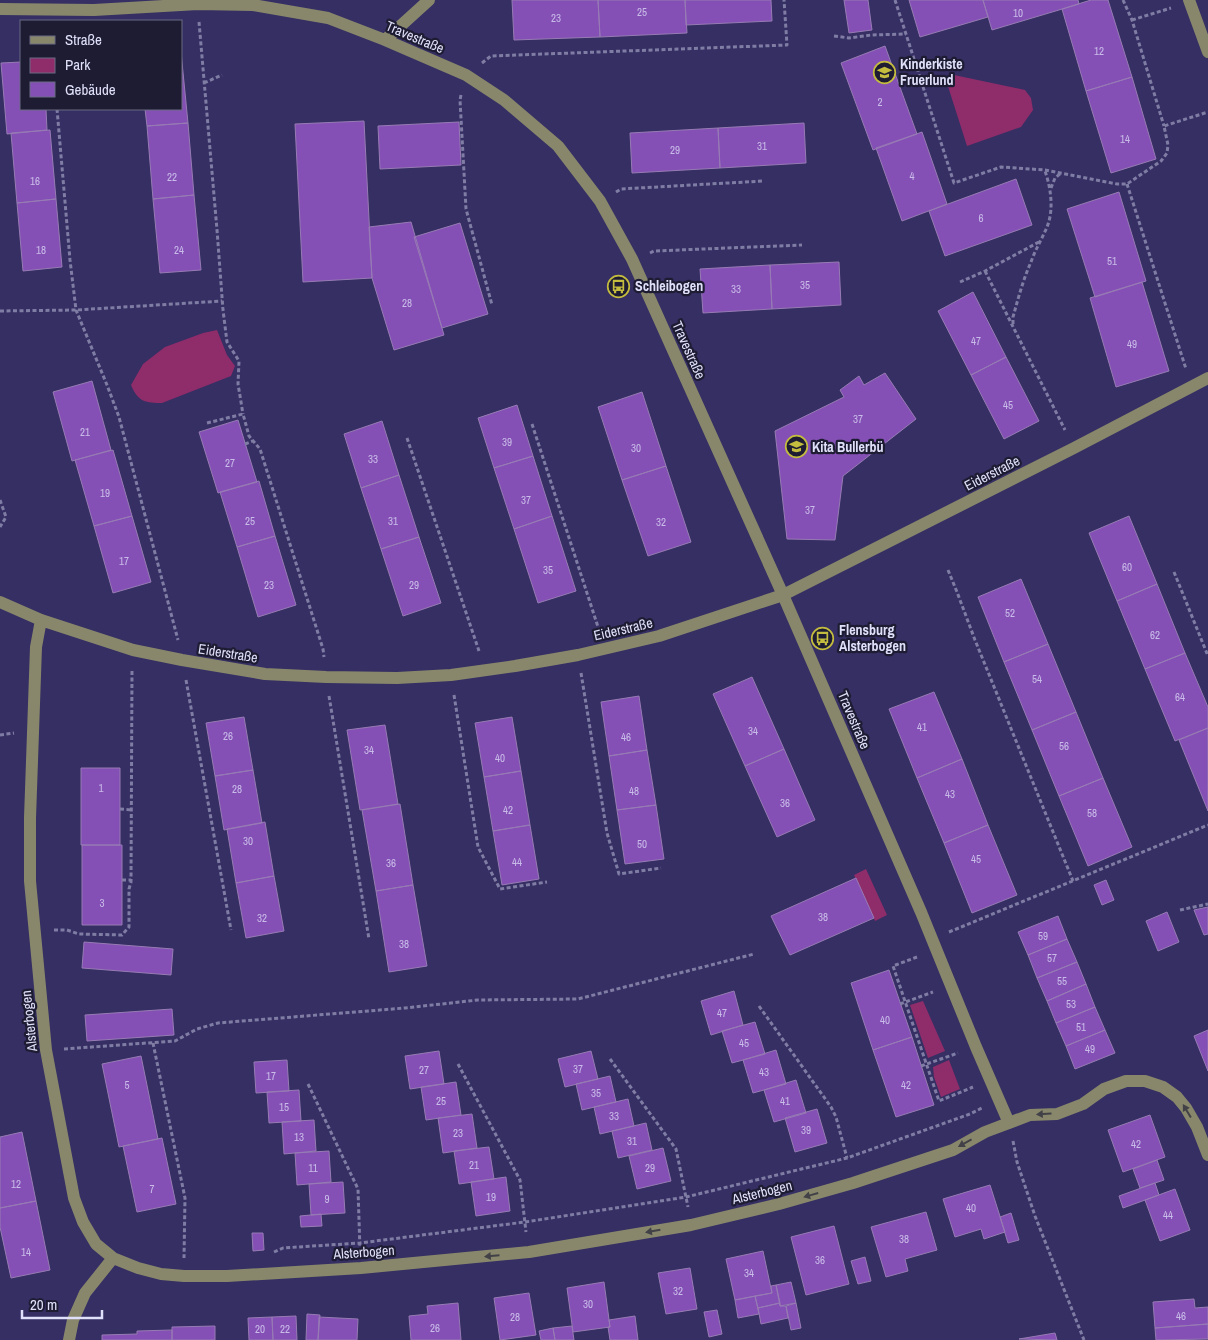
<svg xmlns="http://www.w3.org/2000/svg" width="1208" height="1340" viewBox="0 0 1208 1340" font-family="'Archivo Narrow',sans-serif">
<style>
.green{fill:#8f2c6a}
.building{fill:#8550b5;stroke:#977bb4}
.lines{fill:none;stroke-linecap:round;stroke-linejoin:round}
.path{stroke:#807da5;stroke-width:3;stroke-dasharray:4 2.5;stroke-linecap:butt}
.minor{stroke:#88876b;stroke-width:12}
.oneway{fill:#424147}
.labels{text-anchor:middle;stroke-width:4.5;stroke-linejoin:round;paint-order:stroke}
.number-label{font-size:11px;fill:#c9bce9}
.street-label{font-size:14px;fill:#e0e0fa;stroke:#1d1c33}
.poi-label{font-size:14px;font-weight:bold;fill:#e0e0fa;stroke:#1d1c33;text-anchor:start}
</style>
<rect width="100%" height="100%" fill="#352f63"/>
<path class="green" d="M954,75L1025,90L1031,98L1033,110L1021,127L967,146L945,77Z
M217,330L227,355L235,366L231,376L162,403C146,403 138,402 131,385L143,364L165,347L203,333Z
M866,869L887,915L875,921L854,875Z
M923,1001L945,1051L928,1058L910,1005Z
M949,1060L960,1089L941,1097L934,1077L933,1067Z"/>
<path class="building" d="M512,0H598L600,37L514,40Z
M598,0H685L687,33L600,37Z
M685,0H771L772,21L686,25Z
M844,0H868L872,30L849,33Z
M909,0H983L988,17L920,37Z
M983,0H1078L1079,4L992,30Z
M1091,0H1108L1132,77L1086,91L1062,9Z
M885,46L917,134L873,150L841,63Z
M181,52L188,123L147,126L145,109H181Z
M21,62V109H46L47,130L7,134L1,63Z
M1132,77L1156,159L1111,173L1086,91Z
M364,121L372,278L303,282L295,124Z
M459,122L461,165L380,169L378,126Z
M188,123L194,195L153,199L147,126Z
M804,123L806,163L720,168L718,128Z
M718,128L720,168L632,173L630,133Z
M50,130L56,199L17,203L11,133Z
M922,132L947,204L902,221L876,148Z
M1016,179L1032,225L945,256L929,211Z
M1119,192L1146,281L1095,297L1067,209Z
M194,195L201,270L160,273L153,199Z
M56,199L62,267L23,271L17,203Z
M411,222L444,335L394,350L372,278L369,227Z
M460,223L488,314L442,328L414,237Z
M839,262L841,305L772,309L770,265Z
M770,265L772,309L703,313L700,269Z
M1142,282L1169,371L1116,387L1090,298Z
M973,292L1006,357L971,375L938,311Z
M1006,357L1039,421L1004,439L971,375Z
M885,373L916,419L843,476L835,540L787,539L775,431L844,397L840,390L859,376L864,385Z
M92,381L111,450L72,461L53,392Z
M642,392L666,466L622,480L598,407Z
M517,405L533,456L494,468L478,418Z
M238,420L257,482L218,493L199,432Z
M382,421L399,475L361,488L344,434Z
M113,450L132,516L94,526L75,460Z
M533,456L552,516L514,529L494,468Z
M666,466L691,542L648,556L622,480Z
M399,475L419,537L381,549L361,488Z
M259,481L275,536L237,547L220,492Z
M132,516L151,582L113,593L94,526Z
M552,516L576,591L538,603L514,529Z
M1129,516L1157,584L1117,601L1089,533Z
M275,536L296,605L258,617L237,547Z
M419,537L441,603L403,616L381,549Z
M1021,579L1048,644L1004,662L978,597Z
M1157,584L1185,653L1145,669L1117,601Z
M1048,644L1076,712L1032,730L1004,662Z
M1185,653L1208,707V728L1175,741L1145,669Z
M752,677L784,749L745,766L713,694Z
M934,692L962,759L917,778L889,709Z
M639,696L647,750L609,756L601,702Z
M1076,712L1103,778L1059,796L1032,730Z
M244,717L253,770L215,776L206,723Z
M512,717L521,771L484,777L475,723Z
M385,725L398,804L360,810L347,730Z
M1208,728V811L1179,740Z
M784,749L815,820L777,837L745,766Z
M647,750L656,805L617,810L609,756Z
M962,759L988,825L944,843L917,778Z
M81,768H120V845H81Z
M253,770L262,823L224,830L215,776Z
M521,771L530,825L493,831L484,777Z
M1103,778L1132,847L1088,866L1059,796Z
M400,804L413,885L376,891L362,810Z
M656,805L664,859L625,864L617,810Z
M265,822L274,876L236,883L227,829Z
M530,825L539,879L502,885L493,831Z
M988,825L1017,895L972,913L944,843Z
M82,845H122V925H82Z
M274,876L284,931L246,938L236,883Z
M856,878L874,918L790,955L771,916Z
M1106,880L1114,900L1102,905L1094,885Z
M413,885L427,966L389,972L376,891Z
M1208,907V934L1204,935L1194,910Z
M1167,912L1179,942L1158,951L1146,921Z
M1058,916L1067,939L1028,955L1018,932Z
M1067,939L1077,962L1037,978L1028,955Z
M84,942L173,949L171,975L82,968Z
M1077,962L1086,984L1047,1001L1037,978Z
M889,970L912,1037L873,1050L851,983Z
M1086,984L1095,1007L1056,1023L1047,1001Z
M734,991L743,1025L711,1035L701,1001Z
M1095,1007L1105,1030L1066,1046L1056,1023Z
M172,1009L174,1035L87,1041L85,1015Z
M755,1022L765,1054L732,1063L722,1031Z
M1105,1030L1115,1053L1075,1069L1066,1046Z
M1208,1030V1071L1194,1036Z
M912,1037L934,1105L896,1117L873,1050Z
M776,1050L786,1084L753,1093L743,1060Z
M439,1051L444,1084L410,1089L405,1056Z
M591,1051L598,1079L565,1087L558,1059Z
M141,1056L158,1139L119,1147L102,1064Z
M287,1060L289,1091L256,1093L254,1062Z
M610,1076L616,1102L582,1110L576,1084Z
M796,1080L806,1113L774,1122L764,1090Z
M456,1082L461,1115L426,1120L421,1087Z
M299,1090L301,1121L269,1123L267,1092Z
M628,1099L634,1126L600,1134L594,1107Z
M817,1109L827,1143L795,1152L785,1118Z
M472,1114L477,1148L443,1153L438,1118Z
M1150,1115L1165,1157L1123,1172L1108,1130Z
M314,1120L316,1151L284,1154L282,1122Z
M646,1123L652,1150L618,1158L612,1131Z
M22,1132L36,1201L0,1208V1137Z
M162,1138L176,1204L137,1212L123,1146Z
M489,1147L494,1179L459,1184L454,1151Z
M663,1148L671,1181L637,1189L629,1156Z
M329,1151L331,1182L297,1185L295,1153Z
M1157,1160L1164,1180L1140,1188L1133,1169Z
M506,1177L510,1211L476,1216L471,1182Z
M343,1182L345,1213L311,1215L309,1184Z
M1155,1183L1159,1195L1123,1208L1119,1196Z
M990,1185L1005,1232L984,1239L981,1229L955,1237L943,1199Z
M1175,1189L1190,1230L1160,1241L1145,1200Z
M36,1201L50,1270L11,1278L0,1227V1208Z
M926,1212L937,1250L905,1259L908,1271L886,1277L871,1227Z
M1011,1213L1019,1240L1008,1243L1000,1217Z
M321,1214L322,1226L301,1227L300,1216Z
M834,1226L849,1284L806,1295L791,1237Z
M252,1233H263L264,1250L253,1251Z
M763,1251L772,1293L735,1300L726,1259Z
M865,1257L871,1281L858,1284L851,1261Z
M690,1268L697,1309L666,1314L658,1273Z
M604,1282L610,1327L573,1332L567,1288Z
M791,1282L796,1303L780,1306L776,1285Z
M776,1285L780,1303L758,1308L755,1296L772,1293L771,1286Z
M529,1293L536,1335L500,1340L494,1298Z
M755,1296L759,1314L738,1318L735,1300Z
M1194,1299L1195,1308L1208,1307V1324L1155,1328L1153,1302Z
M458,1303L461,1340H411L409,1316L428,1314L427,1306Z
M780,1303V1306H786L788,1318L761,1324L758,1308Z
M796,1303L801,1328L791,1330L786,1306Z
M717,1310L722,1334L709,1337L704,1312Z
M307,1314L320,1315L318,1340H306Z
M296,1316L297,1340H273L272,1317Z
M635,1316L638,1340H610L608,1327H610L609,1320Z
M272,1317L273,1340H249L248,1318Z
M319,1317L358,1319L357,1340H318Z
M1208,1324V1339L1156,1340L1155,1328Z
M215,1326V1340H172V1327Z
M572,1326L574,1340H555L553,1328Z
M553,1328L555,1340H541L539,1331Z
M172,1330V1340H102V1335L137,1334V1331Z
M1055,1333L1057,1340L1019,1339Z"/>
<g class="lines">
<path class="path" d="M895,0L954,183L1001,167L1045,170L1117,184H1127L1161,161L1167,153L1168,145L1164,126L1208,112
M1123,0L1132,20L1164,126
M1132,20L1171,8
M199,22L217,230L223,310L227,342L239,361L238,384L243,414
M834,36L849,38L871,35L906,34
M482,63L491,56L787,45L784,0
M204,83L222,75
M461,95L460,100L466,209L492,305
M57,109L70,260L76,310L107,385L119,417L178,640
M1127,184L1186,369
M1051,188L1055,178L1061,173
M616,192L621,189L763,181
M650,253L654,251L802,245
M985,271L1065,430
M960,282L985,271L1039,242
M0,311L76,310L222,301
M1013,324V317C1018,299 1023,280 1031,262C1035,250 1042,239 1047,227C1054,210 1051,188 1045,171
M207,423L243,414L249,436L260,449L323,649L324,657
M532,424L599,630
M407,438L479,651
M245,444L253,441
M0,500L6,517L0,527
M948,570L957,592L975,640L1073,881
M1174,572L1208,656
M581,673L607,833L619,874L661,868
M186,680L231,930
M454,695L478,847L500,889L547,882
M329,696L369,939
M0,735L14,733
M120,809L132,810
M122,880H131
M1180,910L1208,904
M54,930H67L79,934L122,935L129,927V889L131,882L132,670
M949,932L1208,825
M917,957L893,966L939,1101L973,1087
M900,1004L933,992
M759,1006L831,1107L836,1117L847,1158
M153,1043L185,1198L184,1258
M64,1049L175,1041L197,1029L218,1023L405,1008L478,1000L578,999L754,954
M610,1059L676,1149L688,1207
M458,1064L520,1180L526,1232
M921,1066L958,1053
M308,1084L358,1189L360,1250
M1013,1141L1017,1162L1035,1216L1084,1340
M274,1252L283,1248L360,1243L525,1222L686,1197L847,1158L970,1114L982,1108"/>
<path class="minor" d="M1189,0L1208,52
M0,9L94,10L198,4L253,5L328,18L385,40L466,75L504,100L558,146L600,201L632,259L783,595L921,912L976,1047L1009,1123
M385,40L429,0
M0,602L41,620L133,650L182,660L265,674L326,677L397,678L451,675L515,666L578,655L659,636L783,595L1074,448L1208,378
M41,620L36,647L30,818V881L46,1050L74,1198L83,1222L96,1244L113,1258L138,1268L161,1274L184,1276H227L361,1268L529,1252L691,1225L779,1204L853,1183L953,1150L985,1132L1030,1115L1057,1114L1083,1104L1104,1089L1126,1081H1145L1163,1087L1177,1097L1186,1108L1197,1127L1208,1155
M69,1340L73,1320L85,1293L113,1258"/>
</g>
<defs><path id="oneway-solid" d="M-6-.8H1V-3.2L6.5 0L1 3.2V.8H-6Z" transform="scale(1.25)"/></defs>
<g class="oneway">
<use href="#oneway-solid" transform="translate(1187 1111) rotate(-121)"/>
<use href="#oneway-solid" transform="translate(1044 1114) rotate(177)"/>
<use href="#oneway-solid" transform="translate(965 1143) rotate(151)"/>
<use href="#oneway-solid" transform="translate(811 1195) rotate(164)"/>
<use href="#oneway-solid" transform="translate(653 1231) rotate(170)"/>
<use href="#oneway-solid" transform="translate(492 1256) rotate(175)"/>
</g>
<defs>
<symbol id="school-ring" viewBox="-11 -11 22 22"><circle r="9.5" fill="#1d1c33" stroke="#c4bc3e" stroke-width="1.5"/><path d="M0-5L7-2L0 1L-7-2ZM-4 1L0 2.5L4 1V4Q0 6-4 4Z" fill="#c4bc3e"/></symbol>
<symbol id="bus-ring" viewBox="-11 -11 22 22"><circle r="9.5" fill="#1d1c33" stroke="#c4bc3e" stroke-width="1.5"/><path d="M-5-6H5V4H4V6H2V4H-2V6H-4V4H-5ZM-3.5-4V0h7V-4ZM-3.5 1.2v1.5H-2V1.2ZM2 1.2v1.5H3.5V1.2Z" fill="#c4bc3e"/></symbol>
</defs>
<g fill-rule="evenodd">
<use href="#school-ring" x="872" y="60" width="25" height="25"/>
<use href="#bus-ring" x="606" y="274" width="25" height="25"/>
<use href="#school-ring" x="784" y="434" width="25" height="25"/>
<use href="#bus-ring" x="810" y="626" width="25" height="25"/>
</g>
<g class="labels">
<g class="number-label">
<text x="642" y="16">25</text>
<text x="1018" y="17">10</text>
<text x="556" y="22">23</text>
<text x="1099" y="55">12</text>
<text x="880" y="106">2</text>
<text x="1125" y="143">14</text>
<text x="762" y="150">31</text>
<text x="675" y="154">29</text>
<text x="912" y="180">4</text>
<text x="172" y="181">22</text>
<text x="35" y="185">16</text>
<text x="981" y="222">6</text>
<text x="41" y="254">18</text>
<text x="179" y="254">24</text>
<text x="1112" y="265">51</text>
<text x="805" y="289">35</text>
<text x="736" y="293">33</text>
<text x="407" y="307">28</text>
<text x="976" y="345">47</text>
<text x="1132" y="348">49</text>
<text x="1008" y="409">45</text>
<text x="858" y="423">37</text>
<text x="85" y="436">21</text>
<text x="507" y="446">39</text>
<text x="636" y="452">30</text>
<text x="373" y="463">33</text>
<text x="230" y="467">27</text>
<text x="105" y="497">19</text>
<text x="526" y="504">37</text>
<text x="810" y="514">37</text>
<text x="250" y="525">25</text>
<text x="393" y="525">31</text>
<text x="661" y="526">32</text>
<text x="124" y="565">17</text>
<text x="1127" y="571">60</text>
<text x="548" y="574">35</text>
<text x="269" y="589">23</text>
<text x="414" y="589">29</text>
<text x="1010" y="617">52</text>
<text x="1155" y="639">62</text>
<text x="1037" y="683">54</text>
<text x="1180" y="701">64</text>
<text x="922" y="731">41</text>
<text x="753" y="735">34</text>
<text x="228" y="740">26</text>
<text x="626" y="741">46</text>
<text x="1064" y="750">56</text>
<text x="369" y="754">34</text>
<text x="500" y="762">40</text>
<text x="101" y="792">1</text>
<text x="237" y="793">28</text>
<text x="634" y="795">48</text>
<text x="950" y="798">43</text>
<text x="785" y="807">36</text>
<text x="508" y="814">42</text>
<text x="1092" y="817">58</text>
<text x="248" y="845">30</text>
<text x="642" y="848">50</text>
<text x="976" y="863">45</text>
<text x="517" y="866">44</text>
<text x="391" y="867">36</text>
<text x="102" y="907">3</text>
<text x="823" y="921">38</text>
<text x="262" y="922">32</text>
<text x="1043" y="940">59</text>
<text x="404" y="948">38</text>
<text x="1052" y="962">57</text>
<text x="1062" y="985">55</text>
<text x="1071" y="1008">53</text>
<text x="722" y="1017">47</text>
<text x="885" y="1024">40</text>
<text x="1081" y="1031">51</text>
<text x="744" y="1047">45</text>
<text x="1090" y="1053">49</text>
<text x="578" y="1073">37</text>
<text x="424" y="1074">27</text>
<text x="764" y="1076">43</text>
<text x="271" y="1080">17</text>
<text x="127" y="1089">5</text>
<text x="906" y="1089">42</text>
<text x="596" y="1097">35</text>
<text x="441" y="1105">25</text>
<text x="785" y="1105">41</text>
<text x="284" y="1111">15</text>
<text x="614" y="1120">33</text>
<text x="806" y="1134">39</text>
<text x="458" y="1137">23</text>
<text x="299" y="1141">13</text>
<text x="632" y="1145">31</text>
<text x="1136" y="1148">42</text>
<text x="474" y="1169">21</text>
<text x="313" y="1172">11</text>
<text x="650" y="1172">29</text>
<text x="16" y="1188">12</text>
<text x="152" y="1193">7</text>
<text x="491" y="1201">19</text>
<text x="327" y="1203">9</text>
<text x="971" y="1212">40</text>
<text x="1168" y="1219">44</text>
<text x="904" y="1243">38</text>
<text x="26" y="1256">14</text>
<text x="820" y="1264">36</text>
<text x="749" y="1277">34</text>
<text x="678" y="1295">32</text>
<text x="588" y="1308">30</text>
<text x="1181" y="1320">46</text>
<text x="515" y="1321">28</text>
<text x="435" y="1332">26</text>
<text x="260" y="1333">20</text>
<text x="285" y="1333">22</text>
</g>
<g class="street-label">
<text transform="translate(415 37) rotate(23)" y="5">Travestraße</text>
<text transform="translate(689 350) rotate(66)" y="5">Travestraße</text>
<text transform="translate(992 473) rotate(-27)" y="5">Eiderstraße</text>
<text transform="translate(623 629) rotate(-13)" y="5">Eiderstraße</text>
<text transform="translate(228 653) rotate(9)" y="5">Eiderstraße</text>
<text transform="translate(854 720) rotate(67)" y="5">Travestraße</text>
<text transform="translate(29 1021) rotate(-96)" y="5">Alsterbogen</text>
<text transform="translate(762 1192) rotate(-14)" y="5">Alsterbogen</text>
<text transform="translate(364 1252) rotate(-4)" y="5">Alsterbogen</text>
</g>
<g class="poi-label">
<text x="900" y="69">Kinderkiste<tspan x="900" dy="16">Fruerlund</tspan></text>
<text x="635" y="291">Schleibogen</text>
<text x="812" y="452">Kita Bullerbü</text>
<text x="839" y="635">Flensburg<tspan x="839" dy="16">Alsterbogen</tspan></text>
</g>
</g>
<rect x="20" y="20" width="162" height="90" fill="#1d1c33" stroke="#6b6a83"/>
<rect x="30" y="36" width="25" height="8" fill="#88876b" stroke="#6b6a83"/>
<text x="65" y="45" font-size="15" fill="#e0e0fa">Straße</text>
<rect x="30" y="58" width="25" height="15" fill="#8f2c6a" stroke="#6b6a83"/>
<text x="65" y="70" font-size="15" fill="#e0e0fa">Park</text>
<rect x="30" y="82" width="25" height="15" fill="#8550b5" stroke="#6b6a83"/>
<text x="65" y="95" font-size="15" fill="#e0e0fa">Gebäude</text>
<path d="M22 1310v8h80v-8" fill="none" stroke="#e0e0fa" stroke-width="2.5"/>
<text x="30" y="1310" font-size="15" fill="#e0e0fa" stroke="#1d1c33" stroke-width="4" paint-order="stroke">20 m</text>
</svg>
